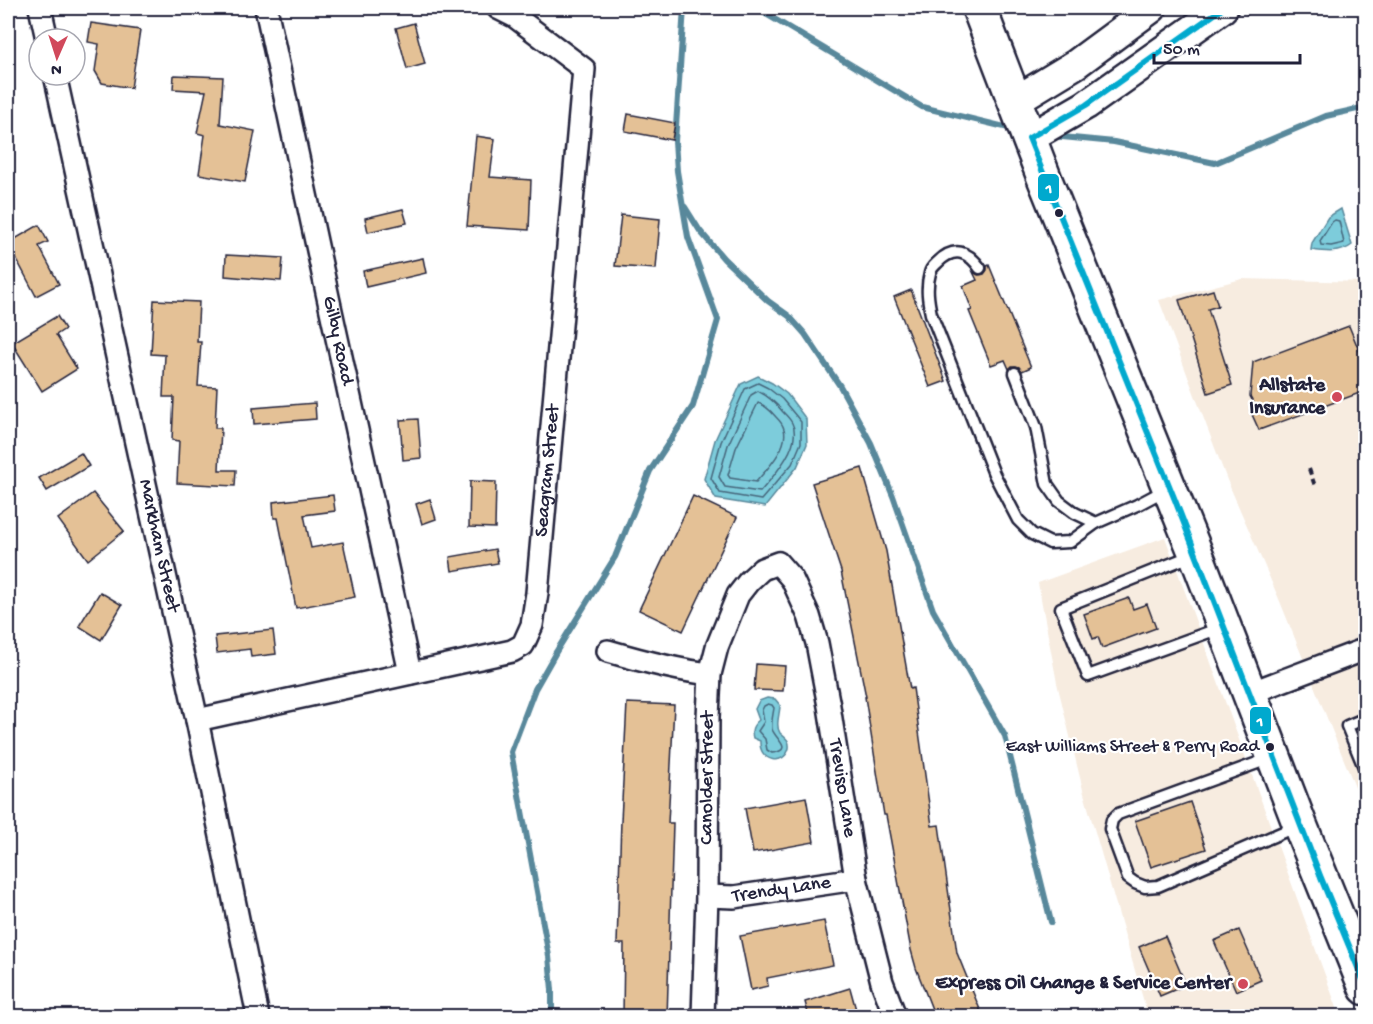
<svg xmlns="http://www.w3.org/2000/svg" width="1373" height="1024" font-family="'Gochi Hand',sans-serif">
<rect width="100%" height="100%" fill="#fff"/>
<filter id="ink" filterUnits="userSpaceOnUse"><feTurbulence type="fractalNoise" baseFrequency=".0167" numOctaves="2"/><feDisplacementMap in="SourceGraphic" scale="12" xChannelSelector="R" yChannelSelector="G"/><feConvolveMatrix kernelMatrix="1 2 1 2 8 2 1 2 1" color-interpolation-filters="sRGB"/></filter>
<g filter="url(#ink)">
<!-- built -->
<g fill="#f7ece0">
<path d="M1242 279 1365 282V812L1279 599 1227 480 1159 300Z"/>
<path d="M1165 537 1340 1016H1206V1010L1148 1016 1083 790 1057 683 1038 583Z"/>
</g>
<!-- water -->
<g fill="#7dccdb" stroke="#59889b" stroke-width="1.5">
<path d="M1341 209 1352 245C1341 254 1325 252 1311 250L1312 243 1328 217Z"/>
<path d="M758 376 772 383 787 394 806 419 807 444 797 467 765 507 716 499 704 479 715 440 741 384Z"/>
<path d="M767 698 775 699 780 705C780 714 775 725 780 733 785 738 790 739 789 748 785 766 759 763 760 741L753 738C751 730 752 726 759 720L755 709 759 701Z"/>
</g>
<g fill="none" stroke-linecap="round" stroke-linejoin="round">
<!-- shore -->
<g stroke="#46667b" stroke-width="1.5">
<path d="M1335 220 1339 221 1344 243 1331 246 1321 245 1320 241 1332 222Z"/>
<path d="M758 383 768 388 782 399 801 422V443L792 464 761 500 720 493 711 478 721 442 745 389Z"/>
<path d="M758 391C768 396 776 403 783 412 786 415 790 419 792 423 803 444 773 477 760 492L725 487 719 477 728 445 751 395Z"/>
<path d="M758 403C765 405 771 411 776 417 779 420 783 425 784 429 789 447 767 469 756 482L730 478 728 475 736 448Z"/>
<path d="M768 704 772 705 774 708C773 715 771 721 772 729 775 739 795 750 772 753L767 750 765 739 758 731 764 722 762 710 764 706Z"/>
</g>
<!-- stream -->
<g stroke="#59889b" stroke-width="6">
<path d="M756 8 922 107 1013 129"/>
<path d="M1052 136 1114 142 1215 163 1326 116 1366 107"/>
<path d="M685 207 700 231 724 259 768 301 789 316 805 334 840 386 871 443 893 496 933 610 1005 736 1051 922"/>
<path d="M552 1016V990L549 956 511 752 535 689 556 652 615 557 650 471 693 406 718 320 688 237 677 171 675 141 684 8"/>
</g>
</g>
<!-- building -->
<g fill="#e4c196" stroke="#22223b" stroke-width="1.5">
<path d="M91 23 140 30 131 88 102 83 95 71 99 44 88 42Z"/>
<path d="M414 23 425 64 407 69 396 28Z"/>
<path d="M174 75 223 77 220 124 255 131 245 182 199 174 205 135 197 133 206 91 173 89Z"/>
<path d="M628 114 675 123 672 140 625 131Z"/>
<path d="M476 136 495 139 490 177 531 180 529 230 467 226Z"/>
<path d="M403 209 407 223 368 232 365 218Z"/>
<path d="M621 215 660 219 656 269 615 266Z"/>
<path d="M39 225 48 242 39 246 59 284 36 296 8 243Z"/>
<path d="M226 255 283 258 281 281 225 276Z"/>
<path d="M423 258 426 273 366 287 363 271Z"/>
<path d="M989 265 1031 367 1022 371 1019 367 1016 366H1012L1009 369 1005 360 991 365 969 311 972 310 963 286 977 280 973 272 978 275 984 274 987 270V266Z"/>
<path d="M911 290 946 381 930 387 894 297Z"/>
<path d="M1213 290 1218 306 1208 309 1232 385 1208 393 1179 300Z"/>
<path d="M154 300 199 302 197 342H201L198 386 217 387 215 428H221L219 470H236L235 486 177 483 179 441 172 440 174 397H163L165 355 151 354Z"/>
<path d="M57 316 65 329 56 335 77 369 42 391 12 343Z"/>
<path d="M1349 326 1365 365V391L1259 430 1250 410 1256 407 1250 396 1253 362Z"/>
<path d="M315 403 316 419 254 424 253 408Z"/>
<path d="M418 419 421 458 403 460 400 420Z"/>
<path d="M81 453 89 466 47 491 39 478Z"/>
<path d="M862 468 886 551 910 689 913 688 932 826 939 825 957 953 983 1017H935L916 968 911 950 886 815H884L865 697H866L841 571 812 483Z"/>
<path d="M470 481 496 482 495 528 469 527Z"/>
<path d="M93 493 124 531 88 560 58 519Z"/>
<path d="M333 495 335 511 304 515 311 548 343 542 355 597 296 608 278 518H274L273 502Z"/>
<path d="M693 496 737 517 683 631 639 610Z"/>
<path d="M430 499 436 519 422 524 416 504Z"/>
<path d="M495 549 498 563 452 571 450 557Z"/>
<path d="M100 592 122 605 101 640 79 626Z"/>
<path d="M1129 598 1133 609 1147 604 1156 628 1102 648 1098 637 1093 639 1084 614Z"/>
<path d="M273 630 276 654 251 657 250 649 217 653 215 636Z"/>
<path d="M756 664 785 666 783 691 754 690Z"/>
<path d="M627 703 674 705 668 823H673L667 1017H623L624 944H617L621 821Z"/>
<path d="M806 797 814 842 753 853 745 808Z"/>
<path d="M1190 802 1206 849 1151 867 1135 821Z"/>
<path d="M824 921 833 965 767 978 768 986 751 990 740 936Z"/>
<path d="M1239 930 1261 980 1236 991 1214 941Z"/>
<path d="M1165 936 1186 985 1160 996 1139 947Z"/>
<path d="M850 988 858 1017H809L805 1002Z"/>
</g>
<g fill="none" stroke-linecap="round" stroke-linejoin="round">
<!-- service casing -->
<g stroke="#22223b" stroke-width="15">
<g id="service">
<path d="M980 268C968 251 954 246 938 262 935 265 931 268 930 273 926 287 928 300 931 314L994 474 1018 520 1032 534 1050 543 1070 542 1096 523 1137 505 1167 489"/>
<path d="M1015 373 1036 427 1047 484 1059 501 1075 513 1096 523"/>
<path d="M1193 555 1061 608 1088 676 1220 628"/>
<path d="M1366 718 1347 726 1366 772"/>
<path d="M1271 758 1118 814 1112 820 1110 829 1128 878 1135 883 1145 887 1158 886 1297 826"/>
</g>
</g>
<!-- minor casing -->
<g stroke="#22223b" stroke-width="26">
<g id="minor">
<path d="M40 8 47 39"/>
<path id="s1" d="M266 8 328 297 410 673"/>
<path id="s2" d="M55 75 197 720 258 1016"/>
<path d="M608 651C642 661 675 670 710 674"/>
<path d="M1250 693 1366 649"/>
<path id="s3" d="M197 720 512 651 523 645 532 625 537 593 584 69 514 16 498 8"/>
<path id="s4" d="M707 896 734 897 856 879"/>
<path id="s5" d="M703 1016 707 896 708 717 710 674 717 647 738 595 749 581 762 569 778 563 792 579 809 616 817 643 829 706 856 879 882 982 895 1016"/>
</g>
</g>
<!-- secondary casing -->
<g stroke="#22223b" stroke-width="33">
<g id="secondary">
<path d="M1015 101 1076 64 1152 8"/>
<path d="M1029 138 1086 105 1223 8"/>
</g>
</g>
<!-- primary casing -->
<g stroke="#22223b" stroke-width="38">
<path id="primary" d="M979 8 1045 180 1196 554 1300 825 1366 988"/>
</g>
<!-- path -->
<g stroke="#22223b" stroke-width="4" stroke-dasharray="6 4.5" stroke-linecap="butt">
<path d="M1246 14 1255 8"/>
<path d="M1309 469 1315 486"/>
</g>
<!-- service -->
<use href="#service" stroke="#fff" stroke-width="10"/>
<!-- minor -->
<use href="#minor" stroke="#fff" stroke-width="21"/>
<!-- secondary -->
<use href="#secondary" stroke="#fff" stroke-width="28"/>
<!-- primary -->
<use href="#primary" stroke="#fff" stroke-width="33"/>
<!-- bus-1 casing -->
<g stroke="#fff" stroke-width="10">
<path id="bus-1" d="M1223 8 1086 105 1029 138 1175 500 1321 878 1366 987"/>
</g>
<!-- bus-1 -->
<use href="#bus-1" stroke="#00a9ce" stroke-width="6"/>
</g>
</g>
<!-- markers -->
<g fill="#22223b" stroke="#fff" stroke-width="2">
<circle cx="1059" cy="213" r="5"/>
<circle cx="1270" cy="747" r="5"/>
</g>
<g fill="#d1495b" stroke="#fff" stroke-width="2">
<circle cx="1337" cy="397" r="6"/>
<circle cx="1243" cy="984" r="6"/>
</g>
<g text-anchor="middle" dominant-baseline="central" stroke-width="4.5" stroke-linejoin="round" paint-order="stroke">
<!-- bus labels -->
<g font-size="18" fill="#22223b" stroke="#fff" text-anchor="end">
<text x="1259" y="747">East Williams Street &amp; Perry Road</text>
</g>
<!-- street labels -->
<g font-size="20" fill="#22223b" stroke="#fff">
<text stroke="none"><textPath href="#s1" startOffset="340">Gilby Road</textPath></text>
<text stroke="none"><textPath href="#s3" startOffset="512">Seagram Street</textPath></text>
<text stroke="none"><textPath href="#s2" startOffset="482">Markham Street</textPath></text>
<text stroke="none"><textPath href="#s5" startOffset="238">Canolder Street</textPath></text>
<text stroke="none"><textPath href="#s5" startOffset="716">Treviso Lane</textPath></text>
<text stroke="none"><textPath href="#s4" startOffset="75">Trendy Lane</textPath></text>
</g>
<!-- poi labels -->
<g font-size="20" font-weight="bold" fill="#22223b" stroke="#fff" text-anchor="end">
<text x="1325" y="386">Allstate<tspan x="1325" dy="23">Insurance</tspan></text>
<text x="1231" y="984">Express Oil Change &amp; Service Center</text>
</g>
</g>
<g stroke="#fff" stroke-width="2">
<rect x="1037" y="173" width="23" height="29" rx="6" fill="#00a9ce"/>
<rect x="1249" y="706" width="23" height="29" rx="6" fill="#00a9ce"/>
</g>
<g font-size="16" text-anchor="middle" font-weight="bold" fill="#fff">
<text x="1049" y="193">1</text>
<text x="1260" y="726">1</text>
</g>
<!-- margin -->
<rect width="1373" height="1024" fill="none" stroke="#fff" stroke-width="30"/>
<rect x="15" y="15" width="1343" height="994" fill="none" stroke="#22223b" stroke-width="2" filter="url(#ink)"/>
<!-- north arrow -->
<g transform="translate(57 57) rotate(183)"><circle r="28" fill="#ffffff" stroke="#a7a7b1" stroke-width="1.5"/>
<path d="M0-4.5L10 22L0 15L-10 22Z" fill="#d1495b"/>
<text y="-9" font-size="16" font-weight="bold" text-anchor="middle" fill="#22223b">N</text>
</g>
<!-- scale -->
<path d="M1154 54v9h146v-9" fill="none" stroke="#22223b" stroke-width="3"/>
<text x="1163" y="54" font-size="18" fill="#22223b" stroke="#ffffff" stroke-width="4.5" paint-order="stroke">50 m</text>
</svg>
